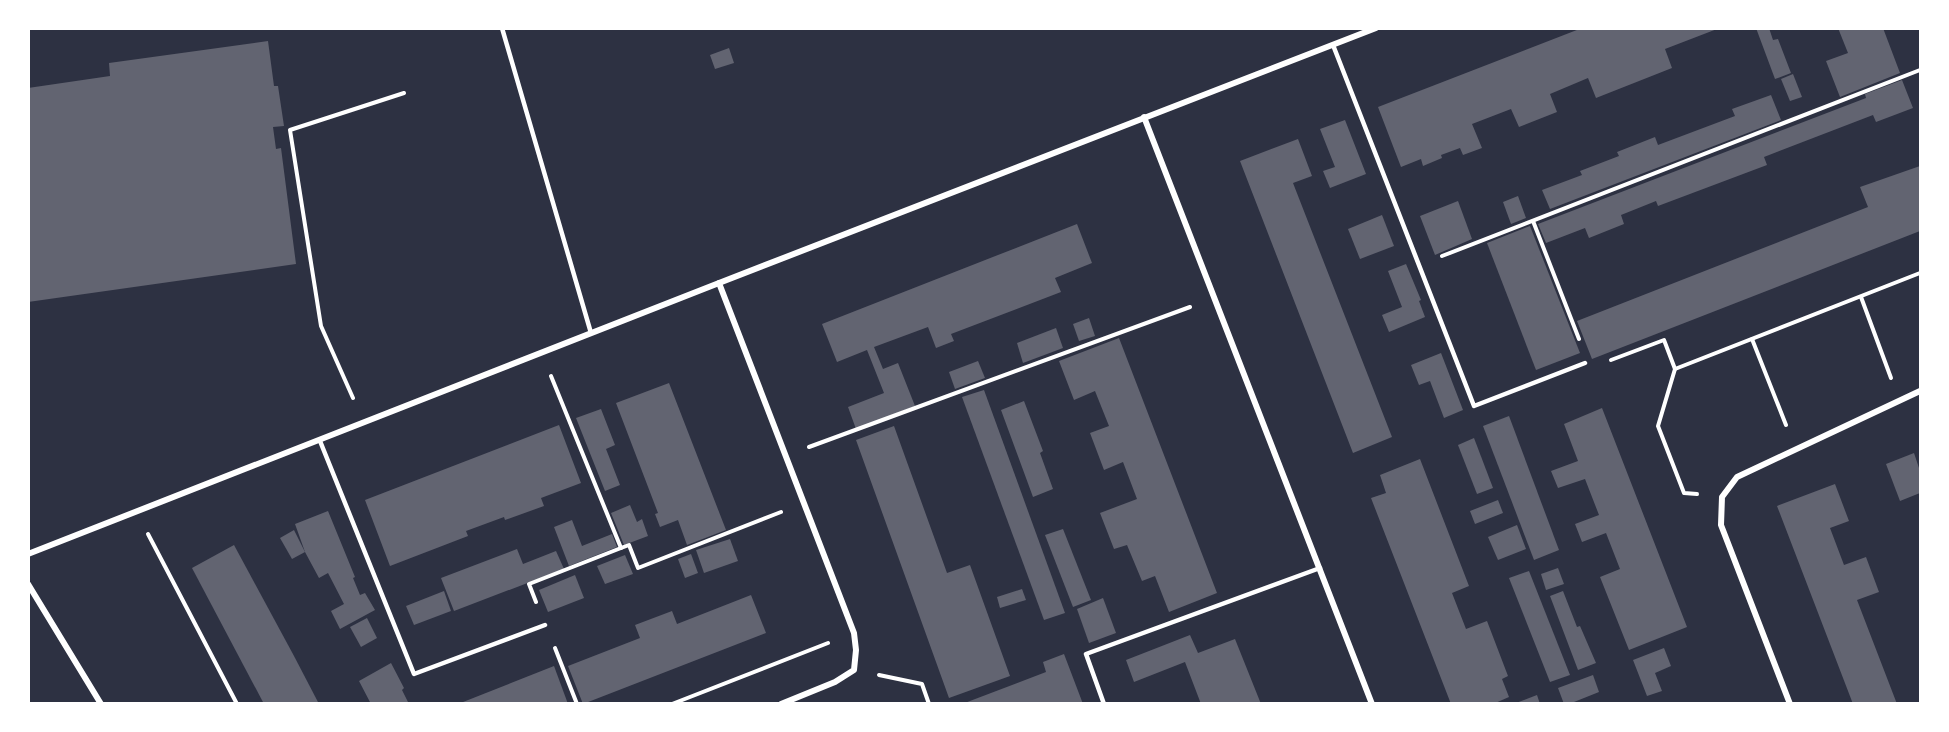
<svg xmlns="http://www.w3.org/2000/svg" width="1949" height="732" font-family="'Fira Sans Condensed',sans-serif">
<rect width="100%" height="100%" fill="#2d3142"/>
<!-- building -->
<g fill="#626471">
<path d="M1582 28 1717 29 1665 49 1672 68 1596 98 1588 78 1550 94 1557 112 1519 127 1511 109 1472 124 1482 148 1463 155 1460 148 1441 155 1442 158 1423 166 1421 159 1401 167 1378 107Z"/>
<path d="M1756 28H1769L1773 40 1778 39 1791 73 1775 79Z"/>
<path d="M1838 28H1883L1900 73 1840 97 1826 61 1848 53Z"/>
<path d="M268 41 274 86H278L284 126 273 127 276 149 281 148 296 264 28 302V88L110 76 109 63Z"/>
<path d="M729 48 734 63 715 69 710 55Z"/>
<path d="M1793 74 1802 97 1790 101 1781 79Z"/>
<path d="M1902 80 1913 108 1876 122 1873 115 1764 157 1767 165 1658 206 1656 201 1621 215 1624 224 1589 238 1585 228 1546 243 1538 224 1866 98 1865 94Z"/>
<path d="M1771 95 1781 120 1550 209 1542 190 1582 175 1580 171 1619 156 1617 152 1655 137 1658 145 1735 116 1732 109Z"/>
<path d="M1345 120 1366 174 1330 188 1323 171 1335 167 1320 129Z"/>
<path d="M1298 139 1312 176 1293 183 1392 437 1353 453 1240 161Z"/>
<path d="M1920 166V231L1592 359 1577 321 1868 207 1860 187Z"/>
<path d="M1518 196 1526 218 1511 224 1503 202Z"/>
<path d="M1458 201 1472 239 1435 255 1420 216Z"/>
<path d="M1382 215 1394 246 1360 259 1348 229Z"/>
<path d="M1077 224 1092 263 1055 278 1061 292 951 334 954 341 936 348 928 327 874 347 883 369 898 363 915 406 856 429 848 407 884 393 867 350 837 362 822 324Z"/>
<path d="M1530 226 1580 353 1536 370 1487 243Z"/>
<path d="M1406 264 1421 300 1419 301 1425 317 1389 332 1382 315 1402 307 1388 271Z"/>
<path d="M1089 318 1095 336 1079 341 1073 324Z"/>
<path d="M1056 328 1063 348 1023 363 1017 343Z"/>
<path d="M1119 338 1217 593 1169 612 1155 576 1142 581 1127 545 1114 549 1100 513 1137 499 1123 462 1104 470 1090 433 1109 426 1095 391 1074 400 1059 361Z"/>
<path d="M1441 353 1463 410 1444 418 1430 381 1419 385 1411 365Z"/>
<path d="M978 361 985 378 955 389 949 372Z"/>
<path d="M669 383 726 530 687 545 678 520 660 527 655 514 658 513 616 403Z"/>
<path d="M984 390 1065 613 1044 620 962 397Z"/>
<path d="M1024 401 1043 451 1040 453 1053 489 1033 497 1001 410Z"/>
<path d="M1602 408 1687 627 1629 650 1600 577 1620 569 1606 533 1582 542 1575 524 1599 515 1585 479 1558 488 1551 471 1578 461 1564 424Z"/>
<path d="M601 409 615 445 606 449 620 485 605 491 576 418Z"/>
<path d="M1509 416 1559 550 1534 560 1483 426Z"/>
<path d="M559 425 581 483 541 498 544 506 505 520 504 517 466 531 468 536 390 566 365 500Z"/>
<path d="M894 426 947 573 970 565 1010 676 949 698 856 440Z"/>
<path d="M1474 438 1493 488 1477 494 1458 445Z"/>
<path d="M1914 453 1920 471V493L1900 501 1886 464Z"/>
<path d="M1420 459 1469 586 1452 593 1466 629 1487 621 1508 676 1502 679 1509 697 1493 704H1451L1371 498 1386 493 1380 475Z"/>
<path d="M1835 484 1849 521 1830 528 1844 565 1866 557 1879 592 1857 600 1897 704H1853L1777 506Z"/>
<path d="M1498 500 1503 513 1475 524 1470 511Z"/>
<path d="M630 505 637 522 642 519 648 536 624 545 611 513Z"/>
<path d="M328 511 355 577 353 578 360 595 365 593 375 610 340 629 331 611 344 604 328 573 319 578 305 552 295 524Z"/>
<path d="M572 520 582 546 612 534 617 547 569 566 554 527Z"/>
<path d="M1517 525 1526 549 1498 560 1488 537Z"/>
<path d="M1063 529 1091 600 1073 607 1045 535Z"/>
<path d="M294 530 305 552 292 559 280 538Z"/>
<path d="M730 539 738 561 704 573 696 550Z"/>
<path d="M234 545 294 656 319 704H264L192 568Z"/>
<path d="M517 549 523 564 556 551 564 569 454 611 441 578Z"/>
<path d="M691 554 698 573 685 578 678 559Z"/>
<path d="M625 555 633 574 605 584 597 566Z"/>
<path d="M1558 568 1564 584 1546 590 1541 574Z"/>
<path d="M1529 571 1570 675 1550 682 1509 578Z"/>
<path d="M575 575 584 598 548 612 539 590Z"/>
<path d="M1022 589 1026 600 1000 608 997 597Z"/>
<path d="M444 591 451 611 414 625 406 606Z"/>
<path d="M1563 591 1577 627 1580 626 1596 663 1578 670 1550 596Z"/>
<path d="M751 595 766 633 583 704 568 666 640 638 635 625 672 611 677 624Z"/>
<path d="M1103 598 1116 633 1089 643 1077 609Z"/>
<path d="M367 618 377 638 361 647 350 627Z"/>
<path d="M1190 635 1198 653 1235 639 1261 704H1201L1185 662 1134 682 1126 660Z"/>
<path d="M1664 648 1671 666 1655 673 1662 691 1647 696 1633 660Z"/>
<path d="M1064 654 1083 704H962L1046 672 1043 662Z"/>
<path d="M391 663 404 688 402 690 409 704H371L359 681Z"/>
<path d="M554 666 568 704H458L511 683Z"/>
<path d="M1593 675 1599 692 1569 704H1564L1558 688Z"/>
<path d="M1537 695 1540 704H1516V703Z"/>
</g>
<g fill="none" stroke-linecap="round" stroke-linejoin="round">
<!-- path -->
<g stroke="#fff" stroke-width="4">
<path d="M1533 221 1579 339"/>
<path d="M1442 256 1920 70"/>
<path d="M1861 297 1891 378"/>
<path d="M1752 339 1786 425"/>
<path d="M1611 360 1664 340 1675 369 1658 426 1684 493 1697 494"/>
<path d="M1675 369 1920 273"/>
<path d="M551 376 621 548"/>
<path d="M353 398 321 326 290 130 404 93"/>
<path d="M809 447 1190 307"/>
<path d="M148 534 237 704"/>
<path d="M536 602 529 584 621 548 629 545 638 568 781 512"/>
<path d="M555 648 577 704"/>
<path d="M879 675 922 684 929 704"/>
<path d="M672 704 828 643"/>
</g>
<!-- service -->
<g stroke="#fff" stroke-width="4.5">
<path d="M502 28 591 333"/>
<path d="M1333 45 1474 406 1585 363"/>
<path d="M320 441 414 674 545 625"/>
<path d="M1104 704 1086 654 1320 568"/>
</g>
<!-- minor -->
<g stroke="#fff" stroke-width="6">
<path d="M1144 117 1372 704"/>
<path d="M719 283 854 633 856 650 854 670 835 682 781 704"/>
<path d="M28 554 719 283 1376 28"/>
<path d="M28 584 101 704"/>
<path d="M1790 704 1721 525 1722 497 1737 477 1920 391"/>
</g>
</g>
<!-- border -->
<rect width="1949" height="732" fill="none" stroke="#ffffff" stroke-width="60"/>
</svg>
